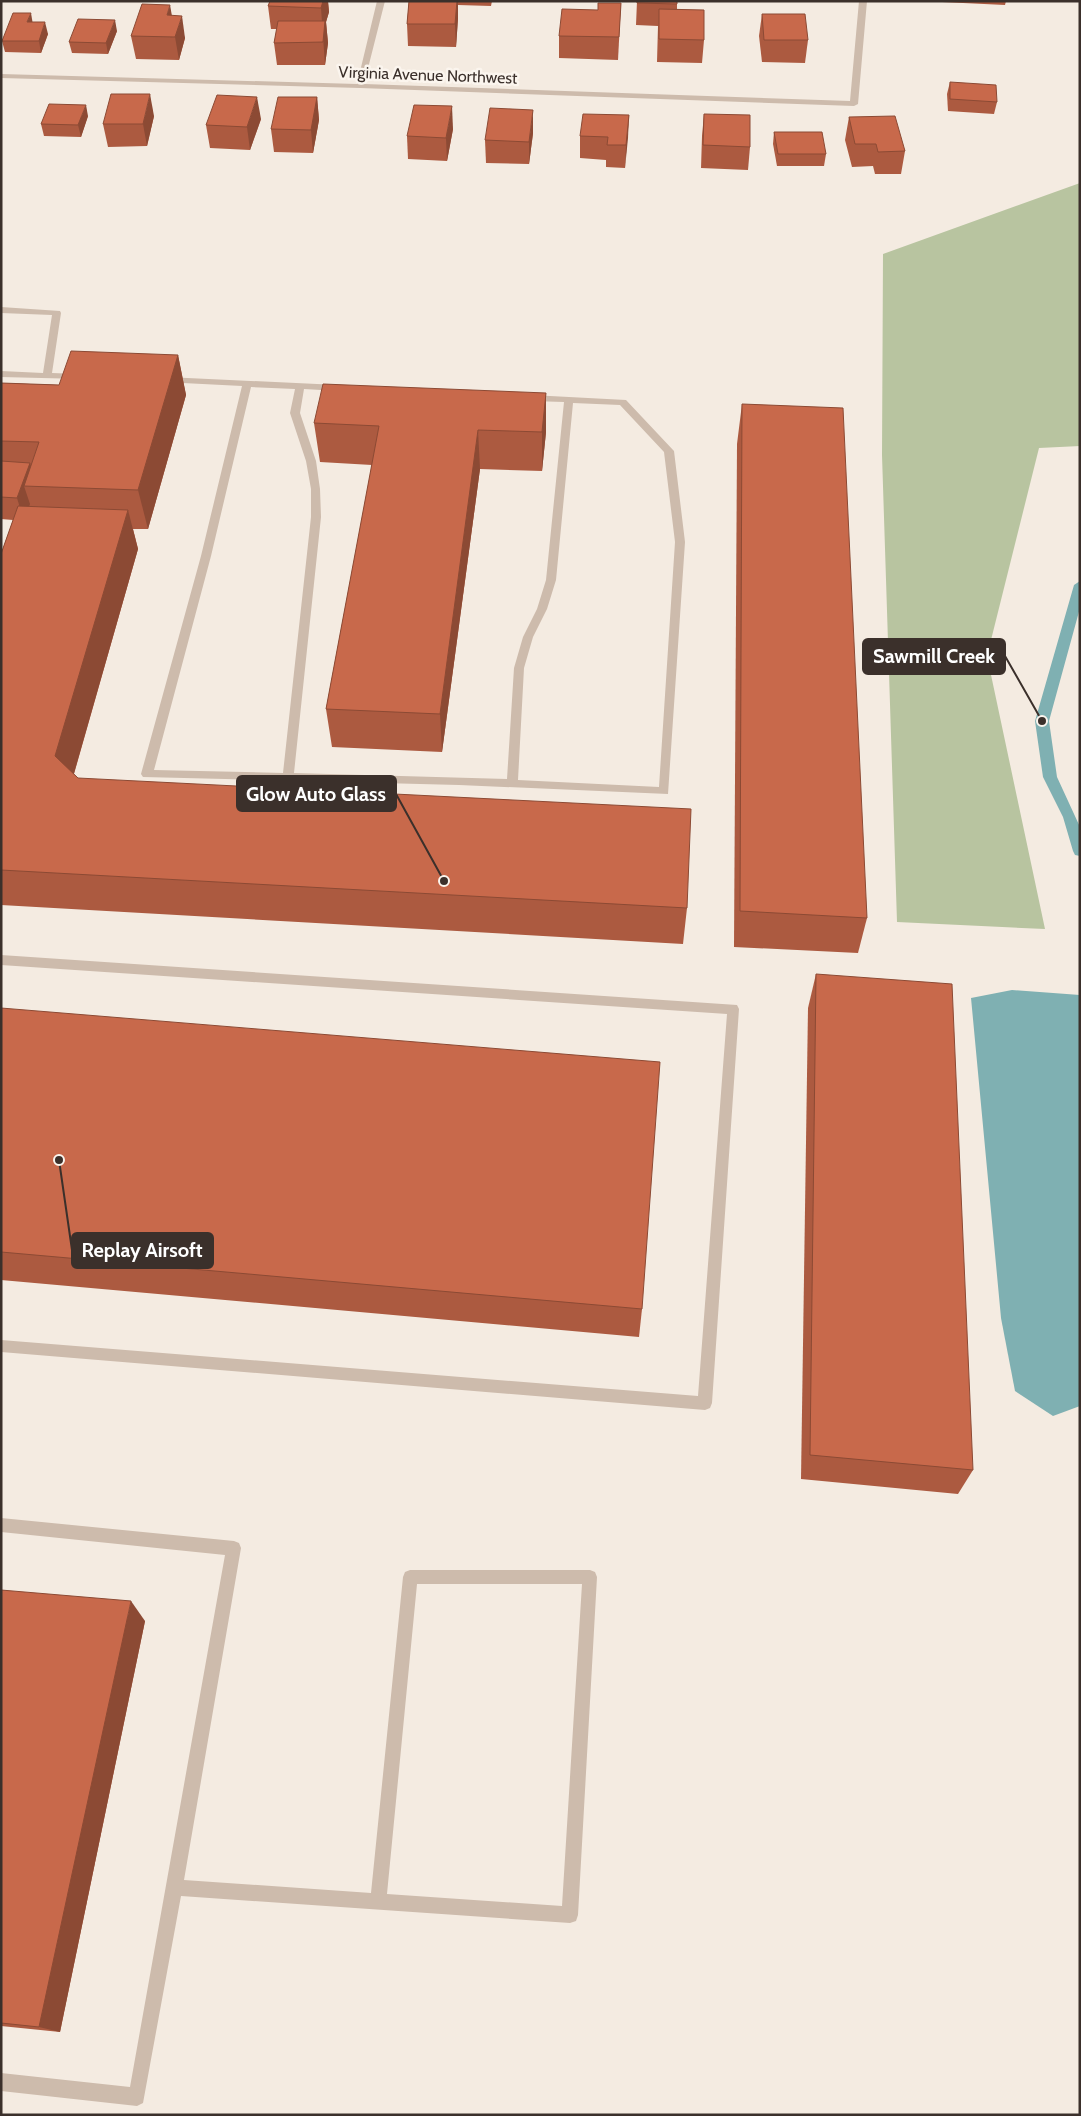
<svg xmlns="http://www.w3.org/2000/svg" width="1081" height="2116" font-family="Cabin,sans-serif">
<rect width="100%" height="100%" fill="#f4ebe1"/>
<!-- green -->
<path fill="#b8c4a0" d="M1080 183V446L1039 448 987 656 1045 929 897 922 882 455 883 254Z"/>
<!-- water -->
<path fill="#7fb0b2" d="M1012 990 1080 995V1406L1053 1416 1015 1391 1001 1318 971 998Z"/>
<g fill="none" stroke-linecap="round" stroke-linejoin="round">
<!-- stream -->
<path fill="#7fb0b2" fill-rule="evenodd" d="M1080 581V608L1049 721 1057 777 1080 827V856L1075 855 1073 851 1063 817 1043 777 1035 721 1074 585Z"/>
<!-- minor -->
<g fill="#cdbbac" fill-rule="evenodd">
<path d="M377 1H385L364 84 850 101 859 1H867L858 104 854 106 360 88 1 78V74L357 84Z"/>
<path d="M1 307 60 311 61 313 52 373 79 374 82 375V379L1 377V371L43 373 52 315 1 313Z"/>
<path d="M166 377 338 385 343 388 338 391 304 389 300 413 316 461 320 489 321 517 294 773 507 779 514 668 523 637 537 609 546 580 564 402 531 401 526 398 531 395 626 400 674 451 685 542 668 794 459 785 143 777 141 774 201 556 242 386 163 382V378ZM251 387 295 389 290 413 306 461 311 489V517L283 773 154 770 211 556ZM573 403 620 405 664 452 675 542 659 787 518 780 524 668 533 637 547 609 556 580Z"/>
<path d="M1 955 737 1005 739 1009 712 1403 710 1408 705 1410 1 1352V1340L698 1396 727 1014 1 965Z"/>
<path d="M1 1518 234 1541 239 1543 241 1548 184 1880 371 1893 403 1577 405 1572 410 1570H590L595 1572 597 1577 578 1915 576 1921 570 1923 181 1896 143 2103 137 2106 1 2091V2073L130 2087 225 1555 1 1532ZM417 1584H582L562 1906 387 1894Z"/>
</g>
</g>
<!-- wall -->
<g fill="#ac5a40">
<path d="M270 1H341L340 2H328L329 12 326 22 328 43 325 65H277L274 43 277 29H271L268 6Z"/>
<path d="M409 1H492L491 6 458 5V18L456 47 408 46 407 24Z"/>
<path d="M637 1H677V9L704 40 702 63 657 62 658 26 636 25Z"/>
<path d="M942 1H1006L1005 5 942 2Z"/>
<path d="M621 3 618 60 559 58V36L598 10Z"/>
<path d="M762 14 808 40 805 63 762 62 759 36Z"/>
<path d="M172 16 185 38 179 60 136 59 131 36Z"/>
<path d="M33 22 48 34 41 53 5 52 2 41Z"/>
<path d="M117 31 108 54 72 53 69 42Z"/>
<path d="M950 82 997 102 994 114 948 111 947 94Z"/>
<path d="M317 97 319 120 313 153 274 152 271 129Z"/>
<path d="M704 114 750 147 748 170 701 168 702 136Z"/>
<path d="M629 115 625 168 606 167V160L580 158V136Z"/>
<path d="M88 116 81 137 44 136 41 124Z"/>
<path d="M154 116 147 146 108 147 103 124Z"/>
<path d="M849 117 905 151 901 174H875L873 166 852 167 845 140Z"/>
<path d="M261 119 250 150 210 148 206 125Z"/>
<path d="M453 129 447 161 408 159 407 136Z"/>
<path d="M774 132 826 154 824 166H777L773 144Z"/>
<path d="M533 133 529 164 486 163 485 140Z"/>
<path d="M178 355 186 395 148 529H133L138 549 74 774 78 778 687 908 683 944 1 905V554L13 520 1 519V383L59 385Z"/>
<path d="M546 393V432L542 471 480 469 442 752 332 747 326 709 372 465 320 462 314 423Z"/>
<path d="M742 404 867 918 858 953 734 947 737 444Z"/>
<path d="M816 974 973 1470 958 1494 801 1479 808 1008Z"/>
<path d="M1 1008 642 1309 639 1337 1 1280Z"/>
<path d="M1 1590 145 1621 60 2032 1 2026Z"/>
</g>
<!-- shaded-wall -->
<g fill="#8c4a34">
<path d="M323 1H328L329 12 326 22 328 43 325 65 321 8Z"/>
<path d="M457 1H458V18L456 47 455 24Z"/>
<path d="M170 5 174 27 171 38 167 15Z"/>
<path d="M31 13 33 25 27 22Z"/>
<path d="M182 16 185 38 179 60 175 37Z"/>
<path d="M115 20 117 31 108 54 106 43Z"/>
<path d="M45 22 48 34 41 53 39 41Z"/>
<path d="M150 94 154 116 147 146 143 124Z"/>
<path d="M257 97 261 119 250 150 247 127Z"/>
<path d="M317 97 319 120 313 153 311 130Z"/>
<path d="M86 105 88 116 81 137 78 125Z"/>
<path d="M452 106 453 129 447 161 446 138Z"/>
<path d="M533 110V133L529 164V142Z"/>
<path d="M629 115 628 138 625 168 626 145Z"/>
<path d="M178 355 186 395 148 529 138 490Z"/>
<path d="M546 393V432L542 471V432Z"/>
<path d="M478 430 480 469 442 752 440 714Z"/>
<path d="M30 463 37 485 24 486 30 504 24 521 17 498Z"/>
<path d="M128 510 138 549 68 794 55 756Z"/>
<path d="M131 1601 145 1621 60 2032 39 2027Z"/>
</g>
<!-- building -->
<g fill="#c8694b" stroke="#8c4a34">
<path d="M270 1H323L321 8 268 6Z"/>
<path d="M409 1H457L455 24H407Z"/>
<path d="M637 1H677V4L637 3Z"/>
<path d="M598 3H621L619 37 559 36 562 9 598 10Z"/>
<path d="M142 4 170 5 167 15 182 16 175 37 131 36Z"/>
<path d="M659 9 704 10V40L659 39Z"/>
<path d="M13 13H31L27 22H45L39 41H2Z"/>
<path d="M762 14H805L808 40H764Z"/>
<path d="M78 19 115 20 106 43 69 42Z"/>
<path d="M278 21H325L323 42 274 43Z"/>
<path d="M950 82 996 85 997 102 950 99Z"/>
<path d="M111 94H150L143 124H103Z"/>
<path d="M217 95 257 97 247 127 206 125Z"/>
<path d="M278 97H317L311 130 271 129Z"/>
<path d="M49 104 86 105 78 125 41 124Z"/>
<path d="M414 105 452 106 446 138 407 136Z"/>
<path d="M490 108 533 110 529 142 485 140Z"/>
<path d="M583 114 629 115 626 145H607L608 137 580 136Z"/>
<path d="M704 114 750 115V147L703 145Z"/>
<path d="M895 116 905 151 878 152 876 144H855L849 117Z"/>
<path d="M774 132H822L826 154H778Z"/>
<path d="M71 351 178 355 138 490 24 486 39 442 1 441V383L59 385Z"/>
<path d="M323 384 546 393 542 432 478 430 440 714 326 709 379 426 314 423Z"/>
<path d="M742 404 843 408 867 918 740 911Z"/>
<path d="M1 461 30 463 17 498 1 497Z"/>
<path d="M18 506 128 510 55 756 78 778 691 809 687 908 1 870V554Z"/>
<path d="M816 974 952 984 973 1470 810 1455Z"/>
<path d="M1 1008 660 1062 642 1309 1 1252Z"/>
<path d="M1 1590 131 1601 39 2027 1 2023Z"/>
</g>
<g text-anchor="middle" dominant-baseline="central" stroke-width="5" stroke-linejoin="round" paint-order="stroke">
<!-- far-street labels -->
<g font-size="16" fill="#3b302b" stroke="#fbf5ee">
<text transform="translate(428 75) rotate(2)">Virginia Avenue Northwest</text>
</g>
</g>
<!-- callouts -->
<path fill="none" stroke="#3b302b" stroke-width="2" d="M1042 721L1005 656M444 881L396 794M59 1160L72 1250"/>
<g fill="#3b302b" stroke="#fbf5ee" stroke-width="2">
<circle cx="1042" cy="721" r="5"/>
<circle cx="444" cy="881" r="5"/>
<circle cx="59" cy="1160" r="5"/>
</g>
<g fill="#3b302b" stroke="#3b302b" stroke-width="2">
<rect x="863" y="639" width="142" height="35" rx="5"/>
<rect x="237" y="776" width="159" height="35" rx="5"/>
<rect x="72" y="1233" width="141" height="35" rx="5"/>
</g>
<g font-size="20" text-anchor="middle" font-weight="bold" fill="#fff">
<text x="934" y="663">Sawmill Creek</text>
<text x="316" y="801">Glow Auto Glass</text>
<text x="142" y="1257">Replay Airsoft</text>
</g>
<!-- border -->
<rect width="1081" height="2116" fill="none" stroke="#3b302b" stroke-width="5"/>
</svg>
